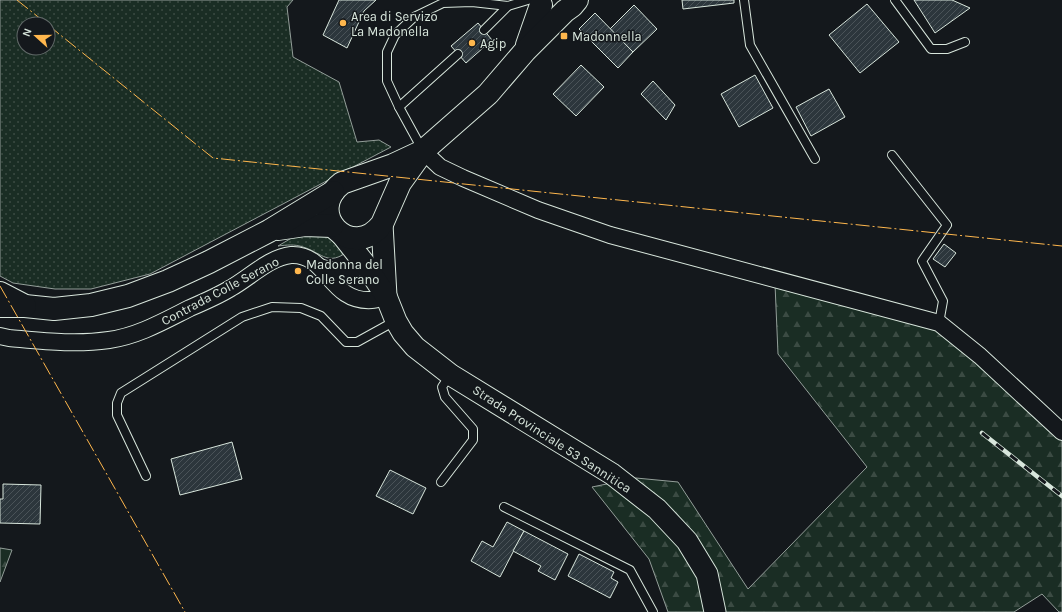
<svg xmlns="http://www.w3.org/2000/svg" width="1062" height="612" font-family="Karla,sans-serif">
<defs>
<pattern id="grass-dots" width="8" height="8" patternUnits="userSpaceOnUse"><rect width="8" height="8" fill="#1a2d24"/><path d="M2 2h.1M6 6h.1" fill="none" stroke="#3b4b43" stroke-width="1.8" stroke-linecap="round"/></pattern>
<pattern id="forest-firs" width="22" height="20" patternUnits="userSpaceOnUse"><rect width="22" height="20" fill="#1a2d24"/><path d="M5 1l3.5 6h-7zM16 11l3.5 6h-7z" fill="#3b4b43"/></pattern>
<pattern id="building-hatch" width="6" height="6" patternUnits="userSpaceOnUse"><rect width="6" height="6" fill="#2c363c"/><path d="M-1 1l2-2M0 6l6-6M5 7l2-2" fill="none" stroke="#4a5358"/></pattern>
</defs>
<rect width="100%" height="100%" fill="#14181c"/>
<!-- grass -->
<g fill="url(#grass-dots)" stroke="#939e99" fill-rule="evenodd">
<path d="M0 0H293L287 7 293 57 339 82 357 142 379 140 391 147 150 274 91 289H55L13 283 0 276ZM24 24H48V48H24Z"/>
<path d="M322 235 333 238 344 254C327 265 320 252 303 247 295 244 286 245 278 246L295 236Z"/>
</g>
<!-- forest -->
<g fill="url(#forest-firs)" stroke="#939e99">
<path d="M775 284 938 325 1062 437V612H1059L1042 594 1014 612H668L649 559 592 487 636 478 678 482 748 589 867 467 778 354Z"/>
<path d="M0 548 12 550 0 582Z"/>
</g>
<!-- building -->
<g fill="url(#building-hatch)" stroke="#d8e6dc">
<path d="M339 0H376L364 11 347 48 323 35Z"/>
<path d="M682 0H734V3L683 9Z"/>
<path d="M914 0H952L970 8 935 33Z"/>
<path d="M867 4 899 42 860 73 829 35Z"/>
<path d="M634 5 657 29 633 52 610 29Z"/>
<path d="M595 13 633 52 618 68 579 29Z"/>
<path d="M478 23 492 40 466 63 451 46Z"/>
<path d="M581 65 604 87 576 116 553 94Z"/>
<path d="M755 75 773 108 739 127 721 94Z"/>
<path d="M653 81 675 105 666 120 641 94Z"/>
<path d="M829 89 845 117 811 136 796 107Z"/>
<path d="M944 244 956 253 945 267 933 259Z"/>
<path d="M232 442 242 479 180 495 171 459Z"/>
<path d="M390 470 426 488 413 514 376 496Z"/>
<path d="M3 484 41 485 40 524 0 523V499H3Z"/>
<path d="M507 522 524 531 500 577 471 561 482 541 493 547Z"/>
<path d="M524 531 568 554 555 580 538 571 541 566 513 551Z"/>
<path d="M579 554 614 572 611 578 618 582 610 598 568 576Z"/>
</g>
<g fill="none" stroke-linecap="round" stroke-linejoin="round">
<!-- service casing -->
<g stroke="#d8e6dc" stroke-width="10">
<g id="service">
<path d="M744 0 750 45 815 159"/>
<path d="M895 0 931 49H947L965 42"/>
<path d="M484 30 508 6"/>
<path d="M399 107 458 54"/>
<path d="M422 149 399 107 387 81V52L395 35 414 17 443 3 472 2 508 6 528 0"/>
<path d="M892 155 947 225 922 261 943 301 939 323"/>
<path d="M146 476 117 415V403L121 393 242 317 272 307 301 308 321 316 346 342H357L395 321"/>
<path d="M441 482 473 440V429L445 397 442 387 450 375"/>
<path d="M504 507 630 570 653 612"/>
</g>
</g>
<!-- minor casing -->
<g stroke="#d8e6dc" stroke-width="18">
<g id="minor">
<path d="M423 151 440 167 463 178 538 210 610 235 939 323 980 356 1062 432"/>
<path d="M320 267C341 274 345 276 365 264"/>
<path d="M0 336 9 338C43 341 75 345 109 340 138 336 164 321 190 308 204 302 218 296 231 288 249 278 270 257 291 255 328 253 329 303 372 300 377 300 382 297 386 296"/>
</g>
</g>
<!-- tertiary casing -->
<g stroke="#d8e6dc" stroke-width="23">
<g id="tertiary">
<path d="M382 224 386 296"/>
<path d="M342 235 365 264 386 296 396 321 403 333 415 347 451 375 612 474 657 509 687 541 707 574 715 612"/>
</g>
</g>
<!-- secondary casing -->
<g stroke="#d8e6dc" stroke-width="24">
<g id="secondary">
<path d="M527 45 541 5"/>
<path d="M423 151 393 165 342 183C303 213 352 263 382 224L400 183 423 151 488 94 525 51 565 11 572 6 577 0"/>
<path d="M278 229 305 225 332 226"/>
<path d="M0 293 25 306 54 309 91 305 128 296 168 281 209 262 269 231 333 192"/>
</g>
</g>
<!-- primary casing -->
<g stroke="#d8e6dc" stroke-width="24">
<path id="primary" d="M0 306H25"/>
</g>
<!-- service -->
<use href="#service" stroke="#14181c" stroke-width="8"/>
<!-- minor -->
<use href="#minor" stroke="#14181c" stroke-width="16"/>
<!-- tertiary -->
<use href="#tertiary" stroke="#14181c" stroke-width="21"/>
<!-- secondary -->
<use href="#secondary" stroke="#14181c" stroke-width="22"/>
<!-- primary -->
<use href="#primary" stroke="#14181c" stroke-width="22"/>
<!-- rail casing -->
<g stroke="#d8e6dc" stroke-width="4.5">
<path id="rail" d="M982 433 1062 496"/>
</g>
<!-- rail -->
<use href="#rail" stroke="#14181c" stroke-width="3" stroke-dasharray="9" stroke-linecap="butt"/>
<!-- power -->
<g stroke="#ffb74d" stroke-width="1" stroke-dasharray="14 3 2 3" stroke-linecap="butt">
<path d="M17 0 47 24"/>
<path d="M48 25 213 158 1062 246"/>
<path d="M0 286 185 612"/>
</g>
</g>
<!-- markers -->
<g fill="#ffb74d" stroke="#14181c" stroke-width="1.5">
<circle cx="343" cy="23" r="4"/>
<rect x="560" y="32" width="8" height="8" rx="2"/>
<circle cx="472" cy="43" r="4"/>
<circle cx="298" cy="271" r="4"/>
</g>
<g text-anchor="middle" dominant-baseline="central" stroke-width="3" stroke-linejoin="round" paint-order="stroke">
<!-- poi labels -->
<g font-size="13" fill="#d8e6dc" stroke="#14181c" text-anchor="start">
<text x="351" y="16">Area di Servizo<tspan x="351" dy="15">La Madonella</tspan></text>
<text x="572" y="36">Madonnella</text>
<text x="480" y="43">Agip</text>
<text x="306" y="264">Madonna del<tspan x="306" dy="15">Colle Serano</tspan></text>
</g>
<!-- street labels -->
<g font-size="13" fill="#d8e6dc" stroke="#14181c">
<text transform="translate(220 291) rotate(-28)">Contrada Colle Serano</text>
<text transform="translate(552 439) rotate(33)">Strada Provinciale 53 Sannitica</text>
</g>
</g>
<!-- north arrow -->
<g transform="translate(36 36) rotate(291)"><circle r="19" fill="#14181c" stroke="#626a69"/>
<path d="M0-3L7 15L0 10L-7 15Z" fill="#ffb74d"/>
<text y="-6" font-size="11" font-weight="bold" text-anchor="middle" fill="#d8e6dc">N</text>
</g>
</svg>
